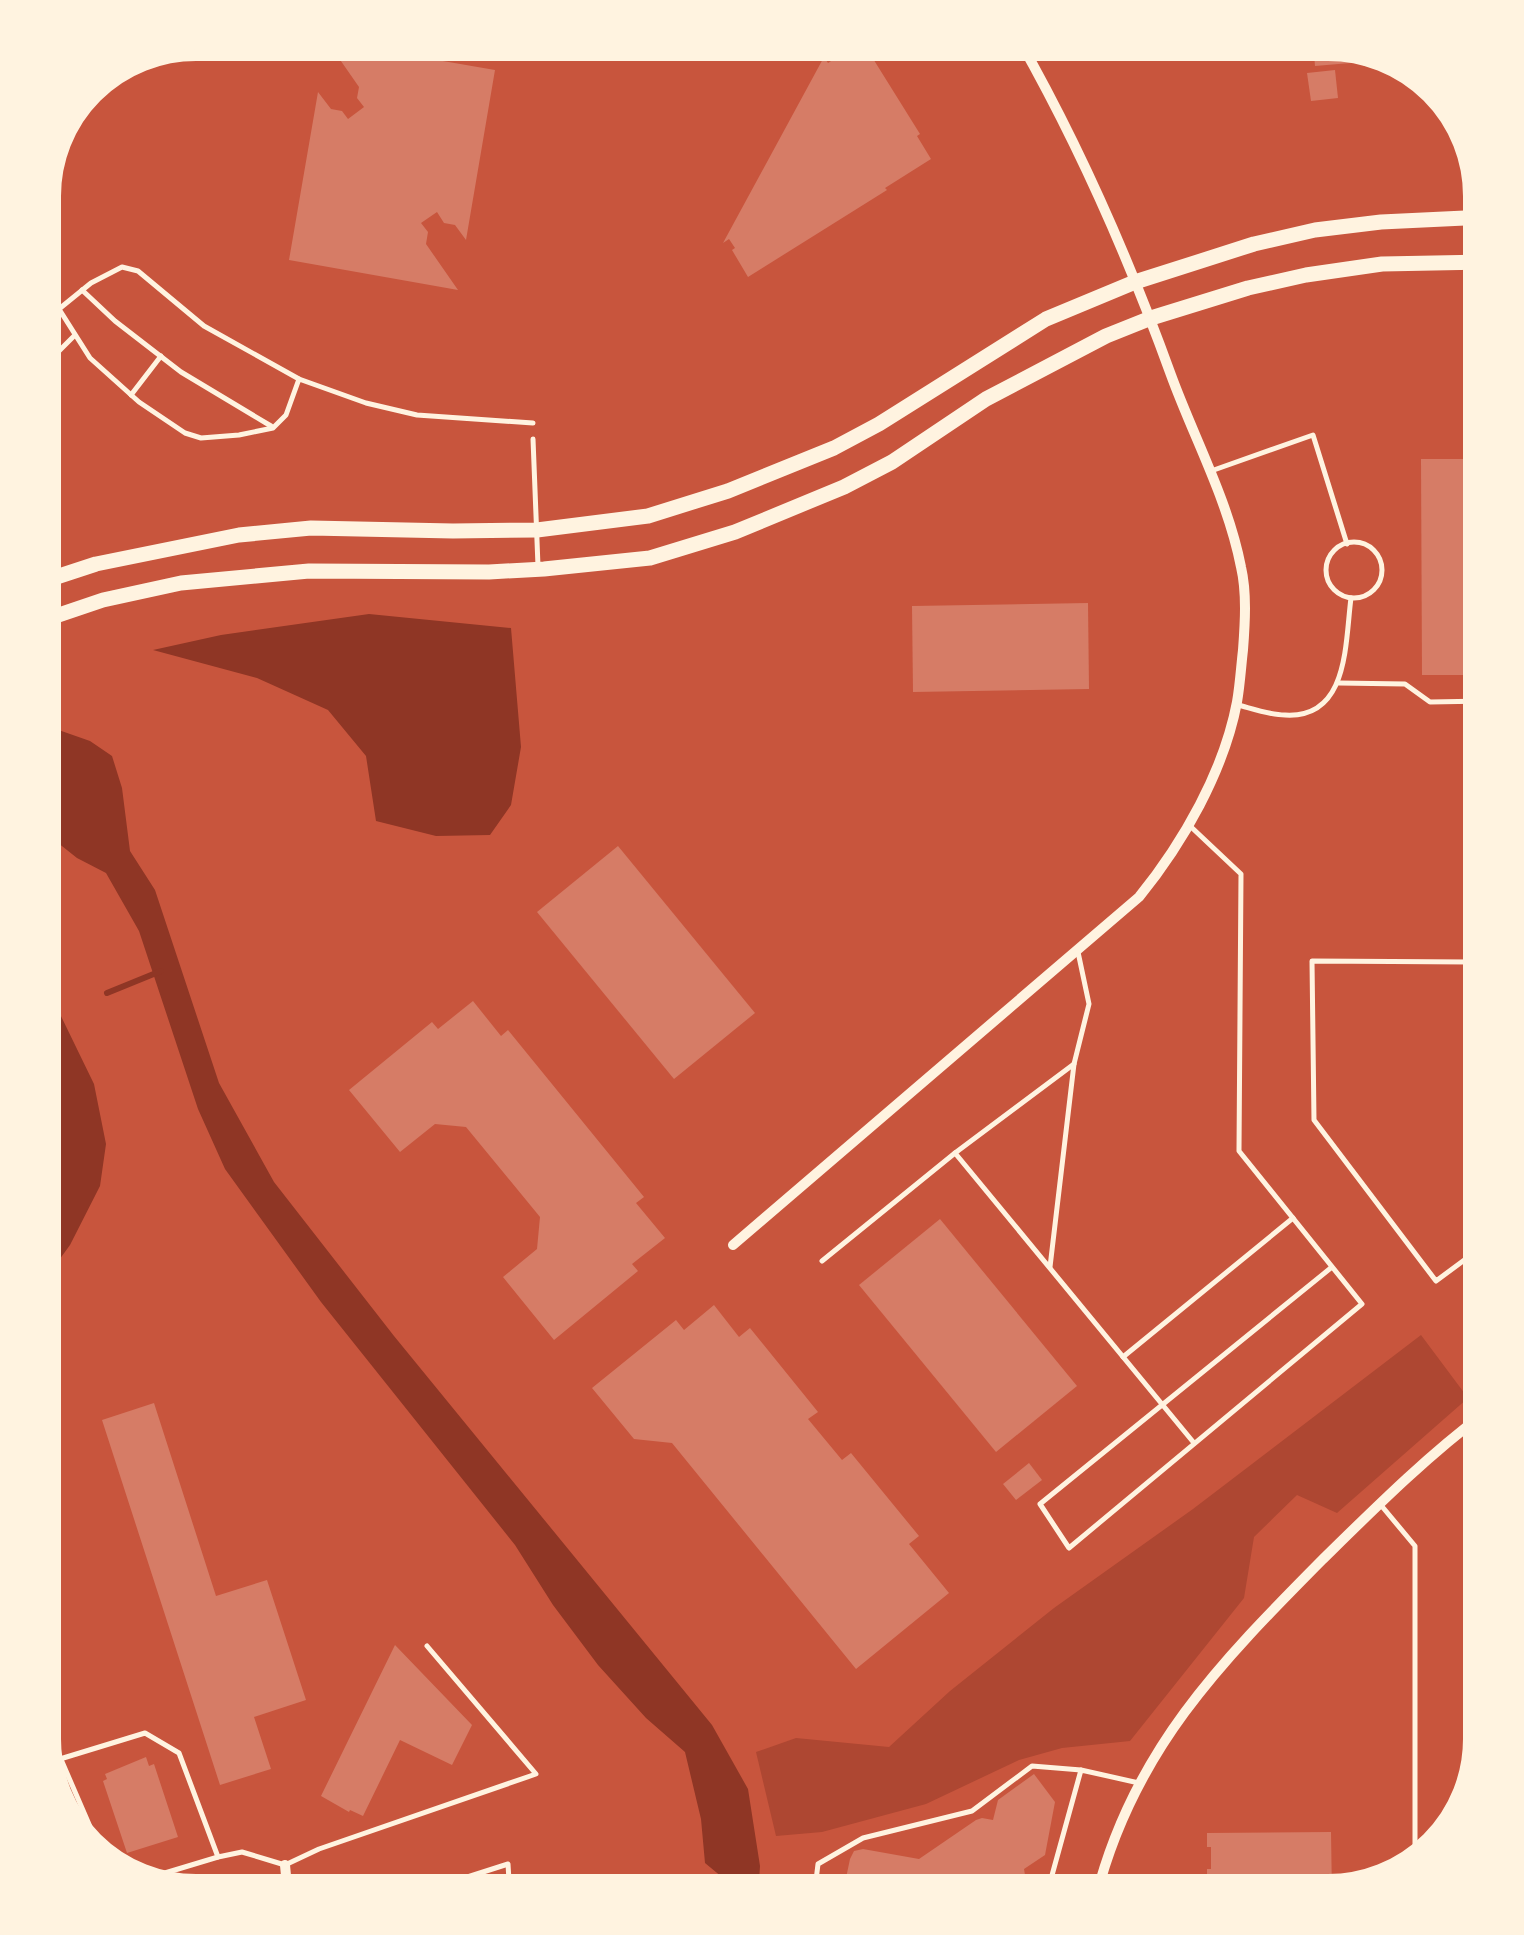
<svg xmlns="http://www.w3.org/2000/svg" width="1524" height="1935" font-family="'Source Sans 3',sans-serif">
<rect width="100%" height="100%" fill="#c8553d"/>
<!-- green -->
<path fill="#ae4732" d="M1421 1335 1468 1398 1337 1513 1297 1495 1254 1537 1244 1598 1130 1741 1062 1748 1019 1760 926 1804 822 1832 776 1836 756 1752 796 1738 889 1747 950 1691 1054 1608 1193 1509Z"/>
<!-- water -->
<g fill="#8f3625">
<path d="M369 614 511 628 521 747 511 805 490 835 436 836 376 821 366 756 328 710 257 678 153 650 221 635Z"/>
<path d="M38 719 50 727 90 741 112 756 122 788 130 851 155 890 219 1083 274 1182 394 1336 712 1725 748 1789 760 1866 758 1897H735L734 1887 705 1863 701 1819 685 1752 646 1718 598 1665 553 1605 515 1545 321 1302 225 1169 198 1109 139 931 106 873 77 858 38 827Z"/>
<path d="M38 963 48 976 59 1012 94 1084 106 1144 100 1186 70 1245 38 1289Z"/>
</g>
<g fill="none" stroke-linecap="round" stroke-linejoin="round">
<!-- stream -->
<path stroke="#8f3625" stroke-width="6" d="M107 993 161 971"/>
</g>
<!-- building -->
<g fill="#d67c66">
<path d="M1200 38H1337L1406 58 1389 60V63L1363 66 1362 62 1315 66 1314 54H1318L1317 42 1257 50 1256 47 1236 49 1237 54 1211 57 1210 50H1202Z"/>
<path d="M327 41 495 70 466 240 455 225 444 223 437 212 421 223 428 232 426 244 458 290 289 260 318 92 331 109 342 111 348 119 364 107 357 98 359 87Z"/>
<path d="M862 41 920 134 917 136 931 159 885 188 887 190 748 277 732 250 735 248 729 239 723 243 824 57 828 63Z"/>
<path d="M1335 70 1338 98 1311 101 1307 73Z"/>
<path d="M1421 459H1486V675H1422Z"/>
<path d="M1088 603 1089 689 913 692 912 606Z"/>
<path d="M618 846 755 1013 674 1079 537 912Z"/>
<path d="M473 1001 501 1036 508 1030 644 1197 636 1203 665 1238 632 1264 638 1271 554 1340 503 1277 537 1249 540 1217 466 1127 435 1124 400 1152 349 1090 432 1022 438 1029Z"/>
<path d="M940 1219 1077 1386 996 1452 859 1285Z"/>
<path d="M714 1305 739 1337 750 1328 818 1412 808 1419 842 1460 851 1453 919 1536 909 1544 949 1593 856 1669 672 1443 634 1439 592 1388 676 1320 684 1330Z"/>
<path d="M154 1403 216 1596 267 1580 306 1700 254 1717 271 1769 220 1785 102 1420Z"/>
<path d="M44 1431 61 1462 38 1474V1434Z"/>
<path d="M1029 1463 1042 1480 1016 1500 1003 1484Z"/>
<path d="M395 1645 472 1725 452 1765 400 1740 363 1816 350 1810 349 1812 321 1796Z"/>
<path d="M146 1757 149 1766 154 1764 178 1837 127 1853 103 1781 107 1779 105 1774Z"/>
<path d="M1034 1774 1055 1802 1045 1855 1024 1869 1026 1881 1023 1897H842L850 1859 854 1851 863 1849 919 1859 976 1820 982 1818 993 1820 998 1800Z"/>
<path d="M1331 1832 1332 1896 1207 1897V1869H1211V1847H1207V1833Z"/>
</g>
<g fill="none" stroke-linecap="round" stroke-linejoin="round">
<!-- service -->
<g stroke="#fff3e0" stroke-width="5">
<path d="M263 45 264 38"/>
<path d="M38 286 59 309 90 358 139 402 185 433 201 438 239 435 273 428 286 415 299 379 366 403 417 415 533 423"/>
<path d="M82 290 115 321 181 372 271 426"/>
<path d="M59 309 91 283 122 267 138 271 204 326 299 379"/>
<path d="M38 351 54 355"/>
<path d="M131 395 161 356"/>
<path d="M38 410C59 391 59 382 55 355L75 335"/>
<path d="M533 439 538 566"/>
<path d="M1211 471 1313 435 1347 544"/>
<circle cx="1354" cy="570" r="28"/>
<path d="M1339 683 1405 684 1430 702 1486 701"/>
<path d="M1238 705C1253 709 1270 715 1285 715 1349 719 1345 643 1351 598"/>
<path d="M1189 825 1241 874 1239 1151 1362 1304 1069 1548 1040 1504 1332 1267"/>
<path d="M955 1153 1194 1443"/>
<path d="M1486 1244 1436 1281 1314 1120 1312 961 1471 962 1485 990V1064L1486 1066"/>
<path d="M822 1261 955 1153 1074 1064"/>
<path d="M1050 1267 1074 1064 1089 1004 1078 952"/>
<path d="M1123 1357 1293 1218"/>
<path d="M1380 1504 1415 1546V1871"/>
<path d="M38 1706 107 1866"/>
<path d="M60 1759 145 1733 179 1753 218 1857"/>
<path d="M135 1882 218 1857 242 1852 285 1865 319 1849 536 1774 427 1646"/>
<path d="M290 1883 339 1897"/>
<path d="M405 1897 508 1864 510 1897"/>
<path d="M814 1897 818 1864 863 1838 972 1811 1032 1766 1081 1770"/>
<path d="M1046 1897 1081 1770 1139 1783"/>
</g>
<!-- minor -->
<g stroke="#fff3e0" stroke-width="10">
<path d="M733 1245 1139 897C1183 843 1224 771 1237 702 1240 685 1241 667 1243 650 1245 623 1247 593 1241 567 1228 500 1194 438 1171 375 1129 259 1079 145 1018 38"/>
<path d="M285 1865 288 1897"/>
<path d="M1096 1897C1133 1751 1220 1663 1322 1560 1375 1508 1427 1456 1486 1412"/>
</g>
<!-- secondary -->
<g stroke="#fff3e0" stroke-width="15">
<path d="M38 583 96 564 239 535 311 528 453 531 537 530 648 516 728 491 834 448 879 424 1046 319 1135 282 1254 244 1315 230 1381 222 1486 217"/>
<path d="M38 622 103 600 181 583 309 571 489 572 544 569 650 558 735 532 844 487 892 462 986 399 1106 336 1151 318 1248 288 1306 275 1382 264 1486 262"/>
</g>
</g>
<!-- crop -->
<path d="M0 0H1524V1935H0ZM196 55H1328A141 141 0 0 1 1469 196V1739A141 141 0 0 1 1328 1880H196A141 141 0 0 1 55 1739V196A141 141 0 0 1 196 55Z" fill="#fff3e0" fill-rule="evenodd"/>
<path fill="none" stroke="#fff3e0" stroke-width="12" d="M196 55H1328A141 141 0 0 1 1469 196V1739A141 141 0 0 1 1328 1880H196A141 141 0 0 1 55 1739V196A141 141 0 0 1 196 55Z"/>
</svg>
